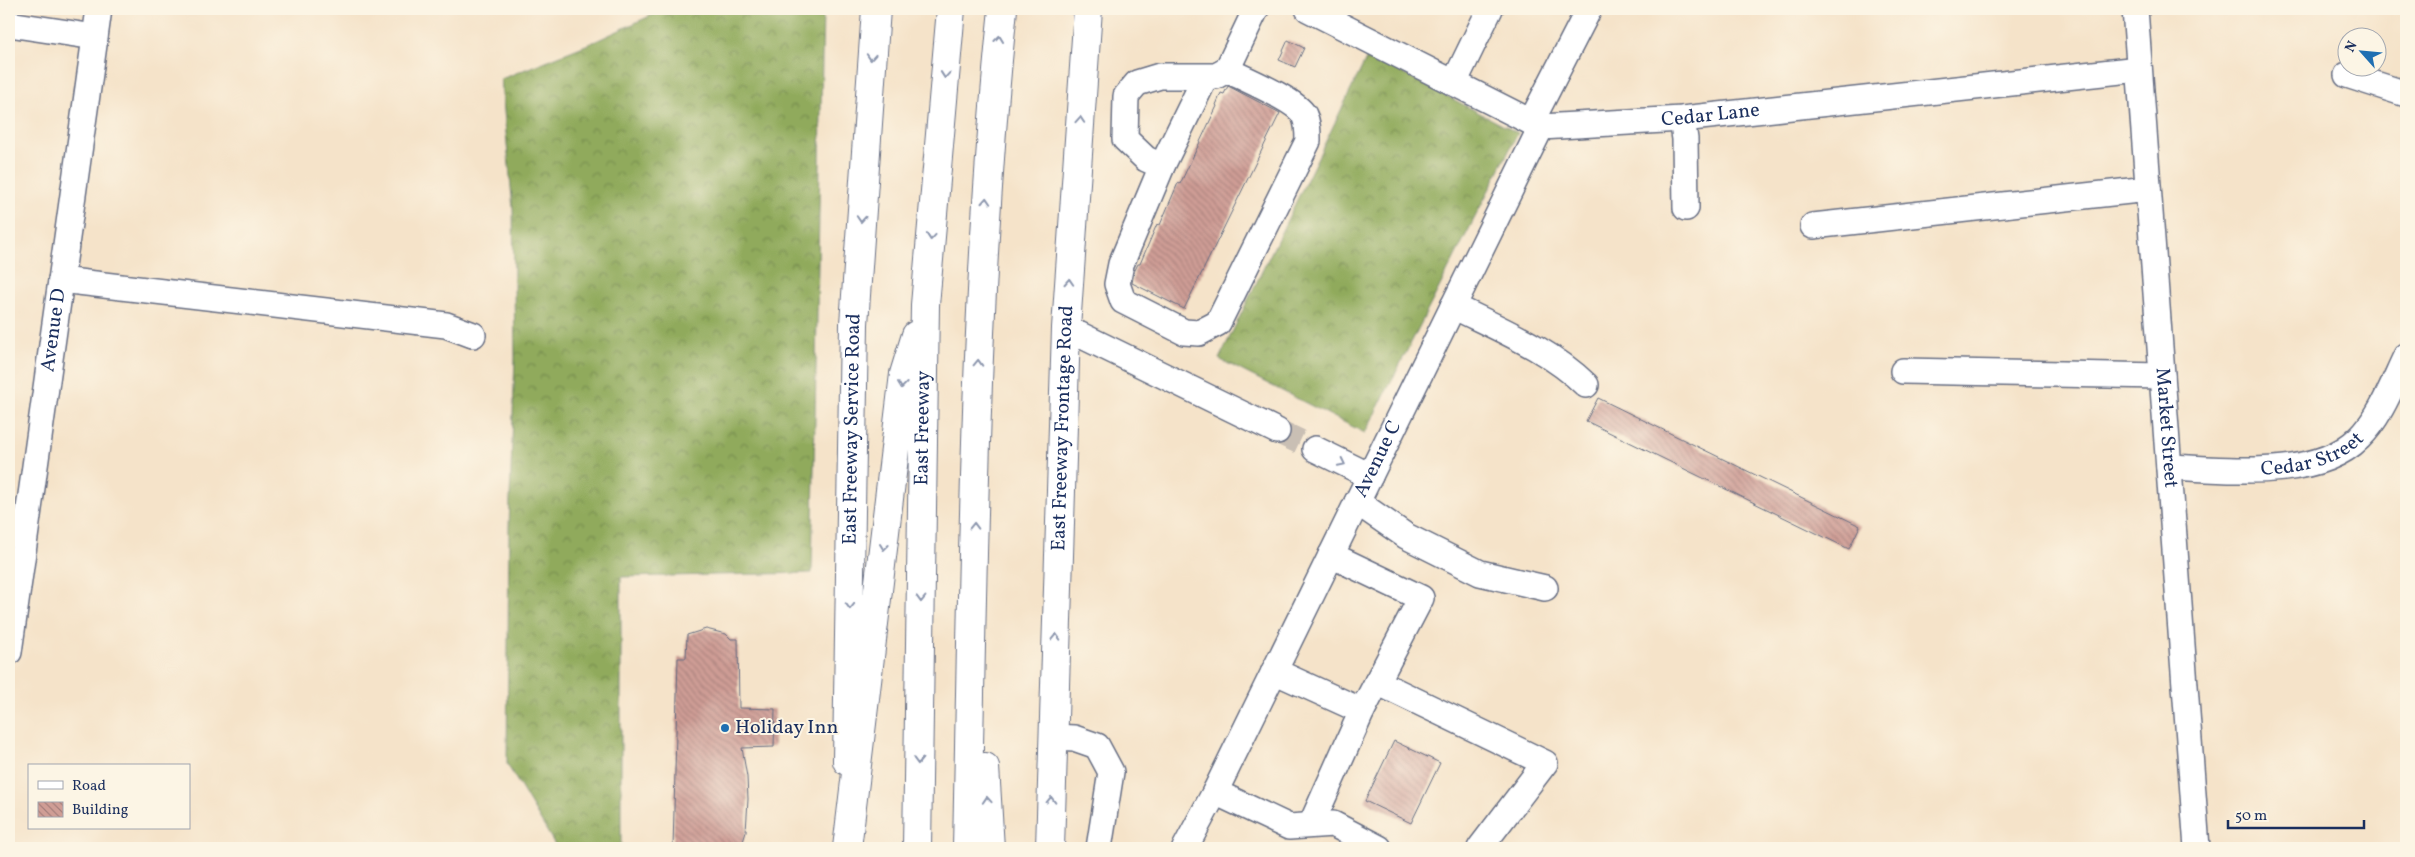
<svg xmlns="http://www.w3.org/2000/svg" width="2415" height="857" font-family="Vollkorn,serif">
<defs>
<pattern id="forest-crowns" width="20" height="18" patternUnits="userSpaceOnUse" patternTransform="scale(1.25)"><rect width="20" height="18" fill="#90aa5c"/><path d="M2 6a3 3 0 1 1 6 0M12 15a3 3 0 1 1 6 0" fill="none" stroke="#758b4f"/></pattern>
<pattern id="building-back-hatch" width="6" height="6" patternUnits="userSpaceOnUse" patternTransform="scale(1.25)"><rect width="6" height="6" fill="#cf9d95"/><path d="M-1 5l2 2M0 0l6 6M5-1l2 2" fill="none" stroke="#a7807d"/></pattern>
</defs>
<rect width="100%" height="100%" fill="#fcf5e5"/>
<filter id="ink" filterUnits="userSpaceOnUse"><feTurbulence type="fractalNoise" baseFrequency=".02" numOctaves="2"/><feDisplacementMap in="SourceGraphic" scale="10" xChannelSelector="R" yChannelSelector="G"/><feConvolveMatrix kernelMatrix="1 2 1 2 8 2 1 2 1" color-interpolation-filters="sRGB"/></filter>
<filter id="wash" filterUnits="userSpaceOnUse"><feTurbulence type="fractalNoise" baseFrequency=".0096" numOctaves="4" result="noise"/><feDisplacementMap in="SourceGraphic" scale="20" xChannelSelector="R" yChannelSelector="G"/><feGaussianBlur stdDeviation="1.12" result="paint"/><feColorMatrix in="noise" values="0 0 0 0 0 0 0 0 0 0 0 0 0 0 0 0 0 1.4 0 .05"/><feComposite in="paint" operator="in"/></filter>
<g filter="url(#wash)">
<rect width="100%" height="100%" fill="#f5e3c9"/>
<!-- forest -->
<g fill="url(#forest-crowns)" stroke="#566c5d">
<path d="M665 9H823L812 573 621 577V848H557L507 764 509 527 515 357 513 209 501 79 596 41Z"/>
<path d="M1368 55 1518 133 1365 433 1219 359Z"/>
</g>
<g id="blocks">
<!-- building -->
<g fill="url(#building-back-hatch)">
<path d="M1288 40 1304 48 1295 67 1279 60Z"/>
<path d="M1228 86 1280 113 1184 309 1132 283 1134 272 1138 264H1140L1157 224 1160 225 1178 183 1180 184 1217 106 1216 105 1221 93 1224 94Z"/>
<path d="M1598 398 1860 526 1849 549 1586 421Z"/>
<path d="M706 629 726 634 731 639H738L739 708 775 709 774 747 742 748 747 777 748 799 746 832 741 848H673L678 658H686L687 635Z"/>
<path d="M1394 741 1440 763 1411 823 1365 801Z"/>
</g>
</g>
</g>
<g filter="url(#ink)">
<use href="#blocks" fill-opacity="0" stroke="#676e83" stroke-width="1"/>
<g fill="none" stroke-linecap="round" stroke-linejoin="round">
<!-- minor-tunnel -->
<path stroke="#c9bfb4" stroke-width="25" stroke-dasharray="25 12" stroke-linecap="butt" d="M1277 431 1315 449"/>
<!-- minor casing -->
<g stroke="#676e83" stroke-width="28">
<g id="minor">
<path id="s1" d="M1308 9 1541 127 1682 119 2139 69"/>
<path id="s2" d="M2135 9 2197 848"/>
<path d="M9 24 95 37"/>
<path d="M2347 75 2406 94"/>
<path d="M1206 76 1162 166 1146 159 1125 139 1126 96 1137 83 1160 76H1216L1227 70 1256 9"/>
<path d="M1454 83 1490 9"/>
<path d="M1682 119 1685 139 1686 208"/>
<path d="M1531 122 1589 9"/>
<path d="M1162 166 1121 264 1117 284 1123 301 1184 332 1199 333 1218 323 1308 141C1308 132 1308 123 1304 115 1296 100 1243 78 1227 70"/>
<path d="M1813 226 2148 189"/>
<path d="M61 280 446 325 473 335"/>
<path d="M1453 306C1499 329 1549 349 1586 385"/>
<path d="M1066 328 1277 431"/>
<path d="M1903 371 2162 376"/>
<path d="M1315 449 1370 476"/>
<path id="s3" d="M2169 467C2225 469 2316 481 2359 438 2381 417 2393 383 2406 356"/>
<path d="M1357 502 1406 536 1480 573 1545 588"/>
<path d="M1331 555 1421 598 1362 711"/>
<path id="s4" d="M9 652 99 9"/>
<path d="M1274 671 1362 711 1311 825"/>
<path d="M1377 682 1545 763 1480 848"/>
<path d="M1053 737 1074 738 1097 746 1111 772 1099 848"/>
<path d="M1215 792 1289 827 1333 824 1379 848"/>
<path id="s5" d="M1185 848 1215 792 1541 127"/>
</g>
</g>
<!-- major casing -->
<g stroke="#676e83" stroke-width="30">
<g id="major">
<path id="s6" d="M847 761 854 324 876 9"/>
<path id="s7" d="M1050 848 1066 328 1088 9"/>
</g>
</g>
<!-- highway casing -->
<g stroke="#676e83" stroke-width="30">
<g id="highway">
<path d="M985 767 990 848"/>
<path d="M847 848 904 374 916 335"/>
<path id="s8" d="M917 848 925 305 951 9"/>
<path d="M967 848C973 568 974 288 1003 9"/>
</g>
</g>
<!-- minor -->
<use href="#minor" stroke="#fff" stroke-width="25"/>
<!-- major -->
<use href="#major" stroke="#fff" stroke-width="28"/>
<!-- highway -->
<use href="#highway" stroke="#fff" stroke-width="28"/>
</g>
<!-- one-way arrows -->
<defs><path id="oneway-chevron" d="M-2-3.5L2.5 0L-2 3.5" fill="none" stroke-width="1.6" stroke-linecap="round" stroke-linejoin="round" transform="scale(1.25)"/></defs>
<g stroke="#8d97ae">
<use href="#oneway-chevron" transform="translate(999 39) rotate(-84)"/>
<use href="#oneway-chevron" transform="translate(871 57) rotate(94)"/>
<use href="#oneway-chevron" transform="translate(945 75) rotate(95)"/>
<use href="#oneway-chevron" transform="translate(1080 120) rotate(-86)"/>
<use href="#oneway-chevron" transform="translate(986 201) rotate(-87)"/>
<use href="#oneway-chevron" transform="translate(861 219) rotate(94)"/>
<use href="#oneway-chevron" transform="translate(931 237) rotate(95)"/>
<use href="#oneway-chevron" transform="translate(1069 282) rotate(-87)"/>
<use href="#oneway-chevron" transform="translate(978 363) rotate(-88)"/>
<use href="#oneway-chevron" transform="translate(902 385) rotate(97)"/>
<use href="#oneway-chevron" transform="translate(1342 463) rotate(26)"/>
<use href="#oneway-chevron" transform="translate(974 526) rotate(-89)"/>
<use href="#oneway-chevron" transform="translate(884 547) rotate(97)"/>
<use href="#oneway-chevron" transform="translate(921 599) rotate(91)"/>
<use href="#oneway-chevron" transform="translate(850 606) rotate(91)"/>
<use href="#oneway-chevron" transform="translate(1056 637) rotate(-88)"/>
<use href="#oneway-chevron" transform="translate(918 761) rotate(91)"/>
<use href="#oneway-chevron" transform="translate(987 800) rotate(-94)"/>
<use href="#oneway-chevron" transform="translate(1051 800) rotate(-89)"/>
</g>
</g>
<!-- markers -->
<circle fill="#1f6fb2" stroke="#fcf5e5" stroke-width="2" cx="725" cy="728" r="5"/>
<g text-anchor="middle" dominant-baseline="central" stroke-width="4" stroke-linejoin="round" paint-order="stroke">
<!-- street labels -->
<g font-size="20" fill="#1b2f5e" stroke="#fcf5e5">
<text stroke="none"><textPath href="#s1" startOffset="431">Cedar Lane</textPath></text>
<text stroke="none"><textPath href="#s4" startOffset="325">Avenue D</textPath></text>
<text stroke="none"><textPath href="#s6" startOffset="332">East Freeway Service Road</textPath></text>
<text stroke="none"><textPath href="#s8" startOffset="420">East Freeway</textPath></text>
<text stroke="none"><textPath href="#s7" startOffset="420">East Freeway Frontage Road</textPath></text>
<text stroke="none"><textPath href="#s2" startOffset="420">Market Street</textPath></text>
<text stroke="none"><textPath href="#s3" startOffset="146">Cedar Street</textPath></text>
<text stroke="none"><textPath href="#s5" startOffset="434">Avenue C</textPath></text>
</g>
<!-- poi labels -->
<g font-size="20" fill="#1b2f5e" stroke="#fcf5e5" text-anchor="start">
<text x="735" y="728">Holiday Inn</text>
</g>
</g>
<!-- margin -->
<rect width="2415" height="857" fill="none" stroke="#fcf5e5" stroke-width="30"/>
<!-- legend -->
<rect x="28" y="764" width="162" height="65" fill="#fcf5e5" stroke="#a2a6af"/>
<rect x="38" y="781" width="25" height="8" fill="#ffffff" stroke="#a2a6af"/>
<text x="72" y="790" font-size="15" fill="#1b2f5e">Road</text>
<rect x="38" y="802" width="25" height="15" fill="url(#building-back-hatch)" stroke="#a2a6af"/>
<text x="72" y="814" font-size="15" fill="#1b2f5e">Building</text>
<!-- north arrow -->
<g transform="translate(2362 52) rotate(297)"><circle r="24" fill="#fcf5e5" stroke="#a2a6af"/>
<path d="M0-4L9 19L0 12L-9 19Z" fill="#1f6fb2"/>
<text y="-8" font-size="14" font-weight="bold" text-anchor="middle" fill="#1b2f5e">N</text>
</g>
<!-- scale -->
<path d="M2228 820v8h136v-8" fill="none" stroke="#1b2f5e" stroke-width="2.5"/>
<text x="2235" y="820" font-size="15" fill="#1b2f5e" stroke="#fcf5e5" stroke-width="4" paint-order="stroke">50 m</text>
</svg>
